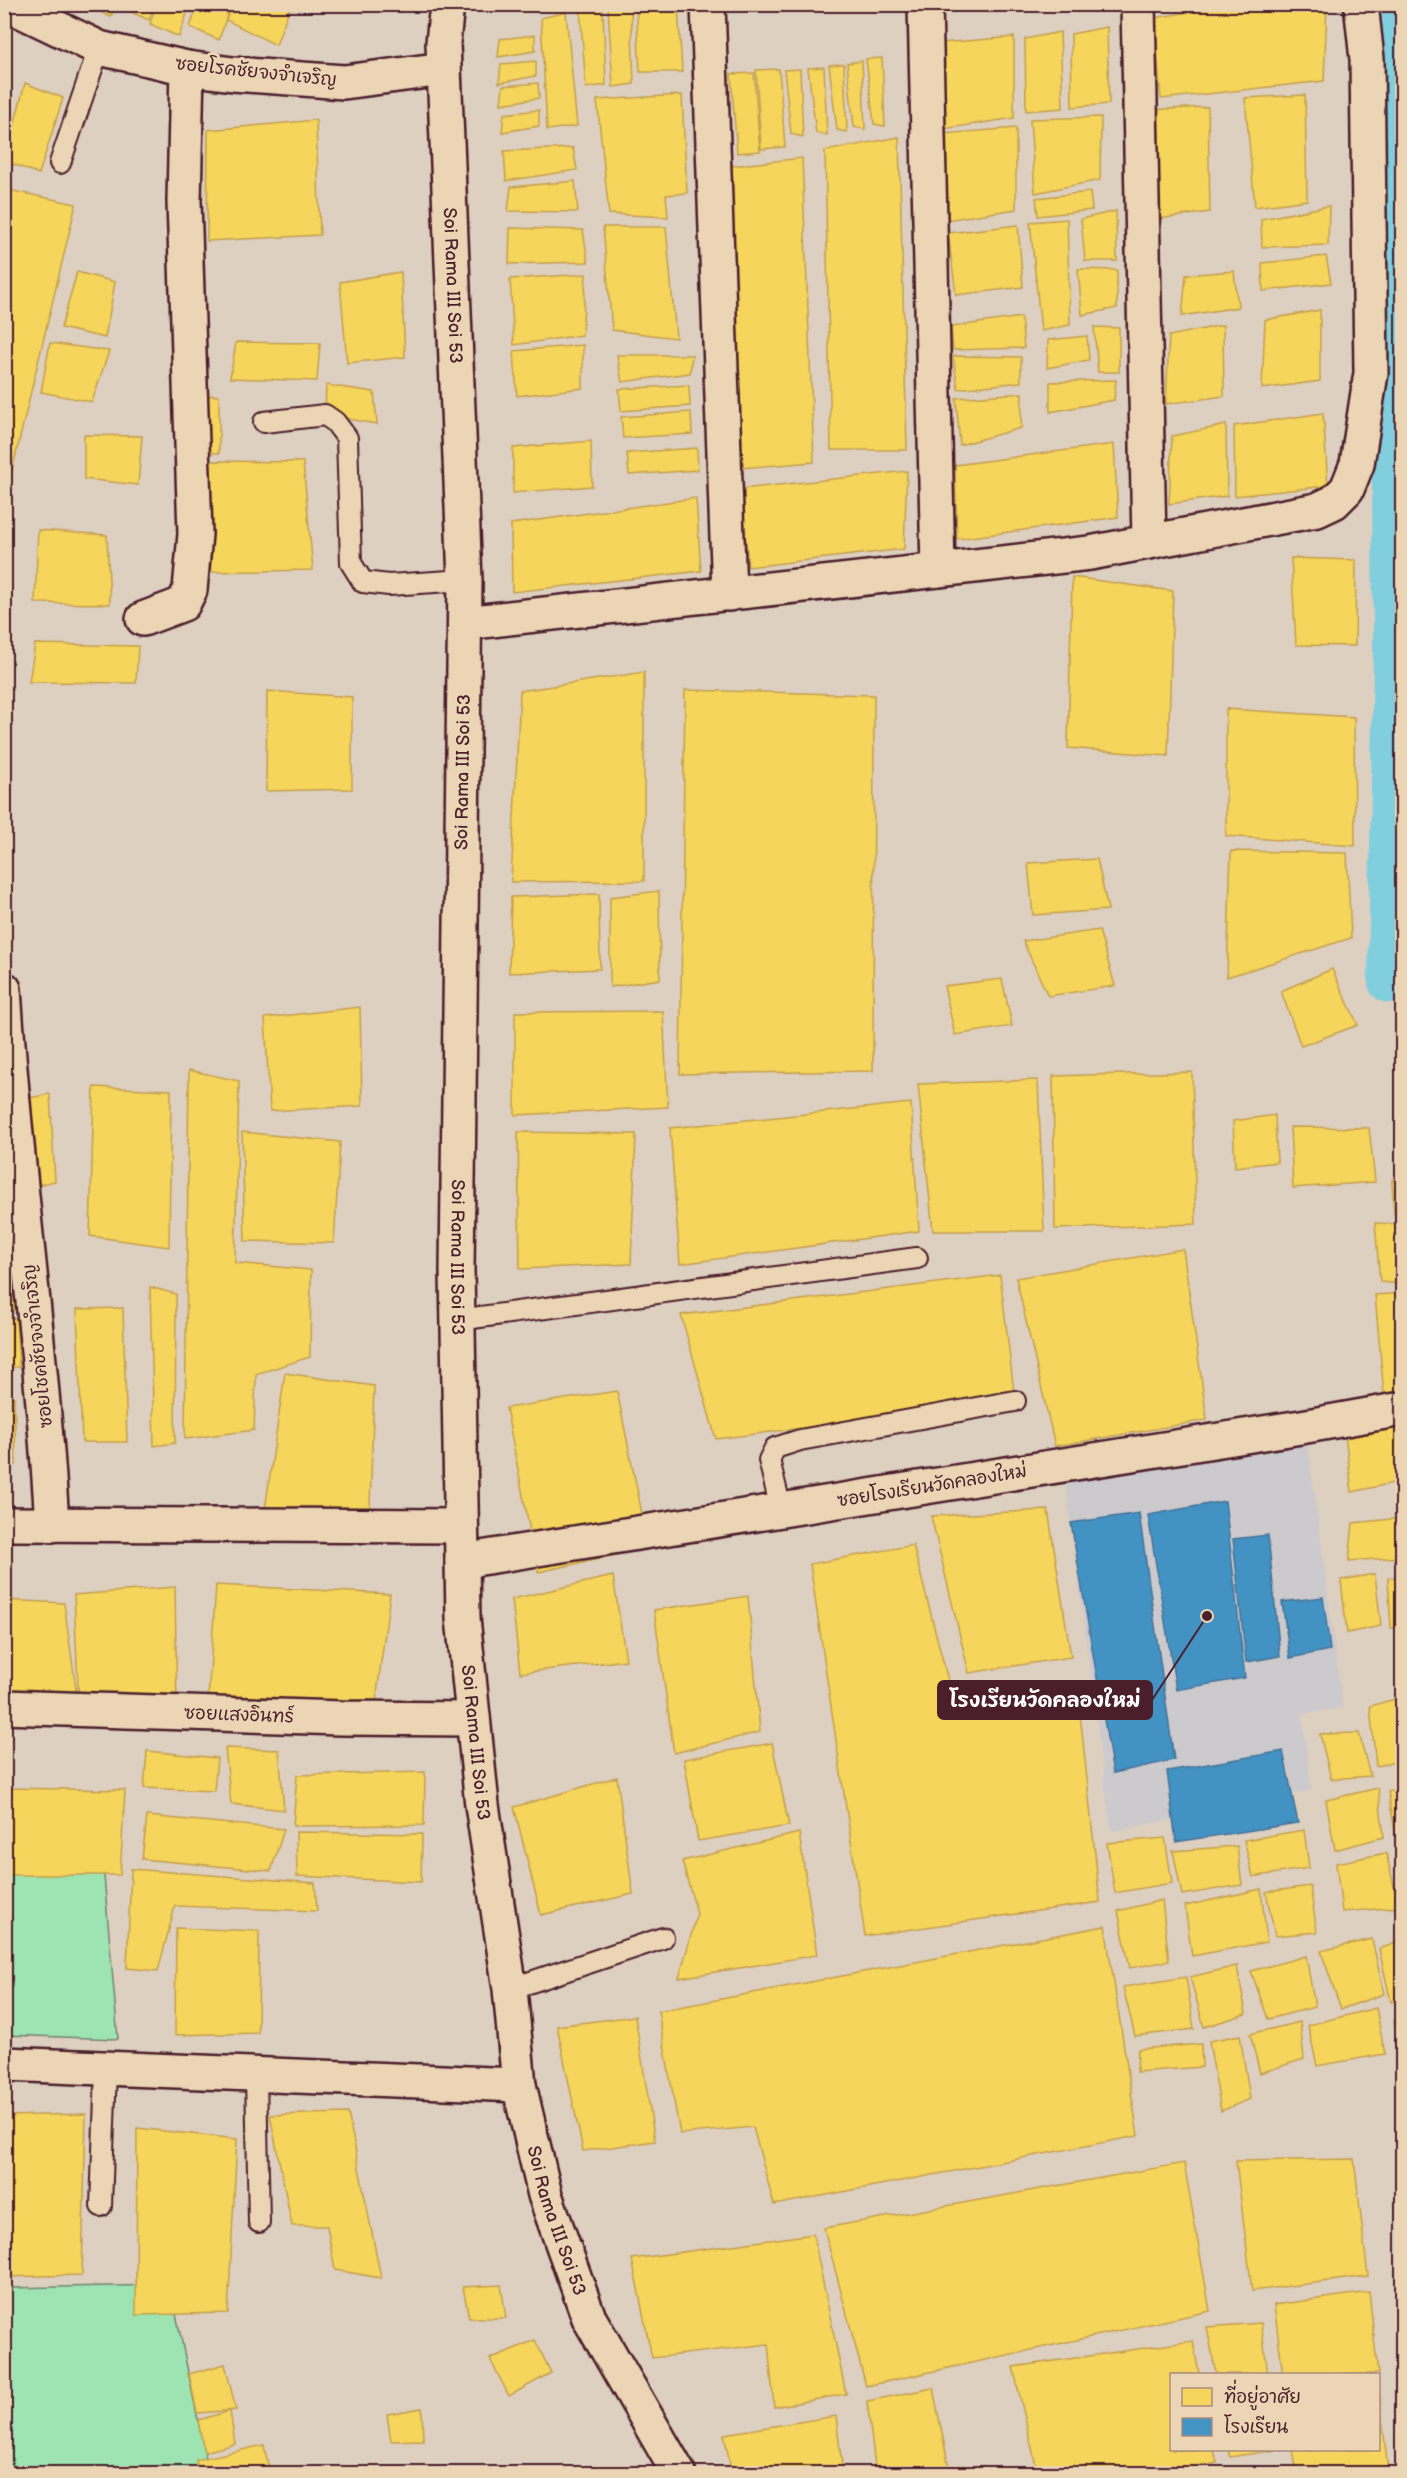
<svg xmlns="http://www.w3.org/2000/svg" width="1407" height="2478" font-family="'Balsamiq Sans','Playpen Sans Thai',sans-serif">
<rect width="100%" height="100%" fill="#ded0c0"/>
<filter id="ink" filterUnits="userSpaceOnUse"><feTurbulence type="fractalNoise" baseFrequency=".0167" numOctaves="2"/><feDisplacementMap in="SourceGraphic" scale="12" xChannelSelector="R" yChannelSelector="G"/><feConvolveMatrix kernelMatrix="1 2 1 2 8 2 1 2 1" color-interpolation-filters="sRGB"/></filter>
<g filter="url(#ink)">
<!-- built -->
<path fill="#cdcacd" d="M1307 1436 1343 1708 1302 1714 1312 1790 1111 1832 1065 1480Z"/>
<!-- green -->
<g fill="#9de4b2" stroke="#74826e" stroke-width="1.5">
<path d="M102 1852 118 2039 5 2035V1853Z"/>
<path d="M170 2285 209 2473H5L4 2288Z"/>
</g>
<!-- homes -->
<g fill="#f6d55c" stroke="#c29e4d" stroke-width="1.5">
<path d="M82 4H115L111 17Z"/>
<path d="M121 4H154L149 20 120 7Z"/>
<path d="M156 4H190L179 37 150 24Z"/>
<path d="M198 4H231L219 40 190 27Z"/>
<path d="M232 4H291L276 45 226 20Z"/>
<path d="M636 4 678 5 682 72H640Z"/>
<path d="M1234 4H1327L1324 81 1161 99 1154 18Z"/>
<path d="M608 7H631L634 84 613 87Z"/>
<path d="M580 8 603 9 606 85 586 88Z"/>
<path d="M566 12 577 126 547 130 541 18Z"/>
<path d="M1107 27 1109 104 1072 107 1071 34Z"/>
<path d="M1060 32 1063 108 1026 111 1025 39Z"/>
<path d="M535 35V51L498 57 500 39Z"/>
<path d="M1014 37V118L943 129 940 43Z"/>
<path d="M882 58 885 126 874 124 866 59Z"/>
<path d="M536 61V76L499 83 501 64Z"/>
<path d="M862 61 865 129 854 127 847 63Z"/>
<path d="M844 64 847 132 837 130 829 65Z"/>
<path d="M824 67 827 135 816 133 808 68Z"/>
<path d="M779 69 785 147 761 149 756 70Z"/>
<path d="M800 69 803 137 791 134 784 70Z"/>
<path d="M754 73 760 151 737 153 731 74Z"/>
<path d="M25 83 63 98 39 174 5 161Z"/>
<path d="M538 83 539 98 501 104 503 86Z"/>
<path d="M682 95 687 193 666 195 668 217 609 214 597 100Z"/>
<path d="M1305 95 1307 200 1255 207 1245 98Z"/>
<path d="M1208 107 1210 212 1158 219 1148 110Z"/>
<path d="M539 110V126L502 132 504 114Z"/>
<path d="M1101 117 1100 180 1035 193 1030 119Z"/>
<path d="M316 120 320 235 207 241 208 130Z"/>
<path d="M1016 128V209L946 220 942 134Z"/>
<path d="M899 137 907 450H831L825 151Z"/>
<path d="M573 148 577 170 506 181 504 151Z"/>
<path d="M802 158 814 462 741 468 731 166Z"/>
<path d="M575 181 578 212 508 211 511 187Z"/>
<path d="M4 189 76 204 4 504Z"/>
<path d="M1090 192 1092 210 1038 216 1036 198Z"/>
<path d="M1329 206 1328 245 1262 247 1261 219Z"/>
<path d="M1116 211 1117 261H1085L1081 219Z"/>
<path d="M1067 219 1070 325 1041 331 1030 222Z"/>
<path d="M1018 225 1023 287 956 295 948 233Z"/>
<path d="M603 227H666L676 338 612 330Z"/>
<path d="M510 228 583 230 588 262 509 264Z"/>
<path d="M1326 256 1331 283 1263 291 1262 263Z"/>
<path d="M1078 269 1117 270V308L1082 315Z"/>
<path d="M1234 271 1238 307 1182 316 1186 275Z"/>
<path d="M77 272 115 282 105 338 61 328Z"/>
<path d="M401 272 405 357 347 363 340 282Z"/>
<path d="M586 274 582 335 514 345 510 279Z"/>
<path d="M1320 310V381L1262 389 1265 320Z"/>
<path d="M1021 317 1024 348 953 350 951 327Z"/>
<path d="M1223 325 1224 396 1166 404 1169 336Z"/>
<path d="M1094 327 1119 328V372H1098Z"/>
<path d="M1087 336 1089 360 1047 368 1048 340Z"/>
<path d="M236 342 320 343 317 381 230 378Z"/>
<path d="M50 343 109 351 92 402 41 392Z"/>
<path d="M583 345V388L517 396 514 351Z"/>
<path d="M617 355H692L690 373 622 382Z"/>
<path d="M953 356 1021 357V382L958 389Z"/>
<path d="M1116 380 1114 400 1050 412V382Z"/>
<path d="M326 385 374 392 377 424 325 415Z"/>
<path d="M689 385 690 406 621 411 619 389Z"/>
<path d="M178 392 219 396V453L182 452Z"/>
<path d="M1022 393 1021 428 960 445 956 398Z"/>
<path d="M691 412 692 434 623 438 621 417Z"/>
<path d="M1323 413 1328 486 1235 496 1234 426Z"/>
<path d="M1226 425 1227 496 1169 504 1172 436Z"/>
<path d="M84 435 142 436 138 485 84 479Z"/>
<path d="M591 441 592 486 513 493V448Z"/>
<path d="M1114 444 1118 517 957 539 955 465Z"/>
<path d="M697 448 698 470 629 475 627 453Z"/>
<path d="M210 461 303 462 313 570 209 572Z"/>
<path d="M907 471 904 549 748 567 741 489Z"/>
<path d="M696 498 701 571 512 592 511 524Z"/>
<path d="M38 530 107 535 110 604 35 603Z"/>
<path d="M1291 558 1356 560 1355 646 1296 645Z"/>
<path d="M1072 577 1173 591 1168 756 1068 748Z"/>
<path d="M35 644 138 646 136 683 29 682Z"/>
<path d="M644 672V881L511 882 520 691Z"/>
<path d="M685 690 874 695 873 1071 680 1074Z"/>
<path d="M267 691 352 697V789L266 791Z"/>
<path d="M1226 709 1354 717 1355 846 1226 836Z"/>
<path d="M1231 851 1347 853 1351 938 1227 977Z"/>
<path d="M1097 859 1108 910 1033 915 1028 863Z"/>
<path d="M659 891 660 979 610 987V897Z"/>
<path d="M599 894 600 969 509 973 511 897Z"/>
<path d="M1099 930 1115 986 1048 996 1023 941Z"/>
<path d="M1332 969 1358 1025 1301 1046 1281 991Z"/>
<path d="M1002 979 1012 1026 955 1035 944 986Z"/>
<path d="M360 1007 362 1106 270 1111 265 1018Z"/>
<path d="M663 1011 668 1107 515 1115V1012Z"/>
<path d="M189 1070 239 1081 235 1263 311 1270 310 1357 256 1374 254 1430 185 1439Z"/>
<path d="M1192 1072 1196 1224 1055 1229 1053 1076Z"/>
<path d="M1038 1080 1044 1231H933L918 1084Z"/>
<path d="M94 1087 171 1090 169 1247 90 1236Z"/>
<path d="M50 1094 55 1181 30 1187 24 1099Z"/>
<path d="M911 1103 919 1231 680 1264 670 1128Z"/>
<path d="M1275 1115 1277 1162 1235 1167 1233 1121Z"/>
<path d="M1290 1127 1369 1128 1375 1182 1293 1188Z"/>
<path d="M242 1132 340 1142 334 1243 245 1241Z"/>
<path d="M518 1132 636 1134 631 1264 520 1269Z"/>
<path d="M1402 1179V1214H1394L1392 1180Z"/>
<path d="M1375 1223 1402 1224V1284L1380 1282Z"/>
<path d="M1183 1249 1207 1420 1055 1446 1016 1278Z"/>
<path d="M19 1263 20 1310H4V1264Z"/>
<path d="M1000 1275 1015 1401 716 1439 681 1315Z"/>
<path d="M150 1287 176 1294 175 1443 154 1446Z"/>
<path d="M1402 1293V1393L1384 1395 1375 1295Z"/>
<path d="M123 1308 127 1442H82L77 1309Z"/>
<path d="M16 1318 19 1367H4V1319Z"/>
<path d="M285 1373 374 1386 369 1537H261Z"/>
<path d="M617 1391 649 1548 538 1572 506 1408Z"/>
<path d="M14 1397 16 1465H4V1398Z"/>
<path d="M1402 1423V1481L1352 1492 1345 1434Z"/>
<path d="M1048 1510 1071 1657 969 1673 931 1516Z"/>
<path d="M1402 1518V1557L1349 1561 1353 1523Z"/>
<path d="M913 1545 953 1700 1077 1685 1100 1902 865 1936 810 1564Z"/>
<path d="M1375 1574 1381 1626 1347 1633 1341 1580Z"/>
<path d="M613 1576 626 1660 520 1673 512 1599Z"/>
<path d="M1402 1577V1627L1391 1628 1388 1578Z"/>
<path d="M216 1585 390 1594 375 1709 207 1714Z"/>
<path d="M175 1587 177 1713 79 1710 74 1595Z"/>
<path d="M748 1596 760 1732 674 1753 654 1610Z"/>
<path d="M4 1600 64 1603 79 1710 4 1707Z"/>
<path d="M1402 1697V1761L1376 1766 1370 1706Z"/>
<path d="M1359 1733 1370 1776 1331 1779 1320 1734Z"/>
<path d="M772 1743 789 1826 698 1841 684 1759Z"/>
<path d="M225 1748 279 1750 284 1810 231 1804Z"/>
<path d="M147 1751 217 1758 214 1791 144 1788Z"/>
<path d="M425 1772 424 1825 293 1826 297 1775Z"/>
<path d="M617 1777 633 1894 541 1915 514 1807Z"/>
<path d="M4 1788 125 1790 120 1875H4Z"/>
<path d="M1378 1788 1384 1837 1335 1850 1326 1800Z"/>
<path d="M1402 1788V1842L1397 1843 1388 1791Z"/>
<path d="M147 1816 284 1829 271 1871 142 1859Z"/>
<path d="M1304 1830 1309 1868 1253 1877 1244 1840Z"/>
<path d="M296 1832 422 1834 421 1882 297 1876Z"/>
<path d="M799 1833 817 1955 679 1978 697 1914 682 1861Z"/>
<path d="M1165 1838 1172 1883 1115 1893 1107 1843Z"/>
<path d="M1237 1846 1242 1885 1182 1895 1173 1851Z"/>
<path d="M1386 1853 1399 1907 1342 1912 1336 1863Z"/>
<path d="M131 1869 315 1883 317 1911 175 1906 158 1971 127 1968Z"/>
<path d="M1310 1886 1317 1932 1275 1936 1266 1892Z"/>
<path d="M1261 1889 1267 1942 1192 1956 1185 1906Z"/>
<path d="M1162 1900 1169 1961 1130 1968 1118 1911Z"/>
<path d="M1105 1926 1138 2136 774 2205 753 2127 680 2134 658 2011Z"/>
<path d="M176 1928 259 1931 258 2033 175 2035Z"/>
<path d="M1372 1939 1384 1994 1341 2009 1321 1951Z"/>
<path d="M1402 1941V1999L1391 2002 1379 1949Z"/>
<path d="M1306 1956 1315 2007 1268 2019 1251 1971Z"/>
<path d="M1237 1966 1246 2014 1204 2027 1190 1977Z"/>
<path d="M1186 1977 1194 2029 1135 2036 1123 1987Z"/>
<path d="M1376 2008 1385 2054 1317 2066 1308 2025Z"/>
<path d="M635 2016 655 2141 583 2151 557 2026Z"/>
<path d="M1402 2020V2062L1394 2021Z"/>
<path d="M1300 2022 1304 2059 1260 2073 1250 2034Z"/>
<path d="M1240 2035 1250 2099 1221 2111 1209 2041Z"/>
<path d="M1201 2044 1202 2067 1137 2072 1138 2049Z"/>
<path d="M348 2113 381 2278 335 2270 327 2226H292L270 2115Z"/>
<path d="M86 2114 82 2275 4 2277V2116Z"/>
<path d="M137 2128 237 2139 228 2313 136 2315Z"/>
<path d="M1354 2159 1368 2276 1252 2291 1236 2161Z"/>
<path d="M1184 2163 1210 2311 866 2386 824 2228Z"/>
<path d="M813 2234 846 2394 774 2407 768 2344 652 2358 632 2259Z"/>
<path d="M501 2285 506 2318H469L463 2287Z"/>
<path d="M1369 2292 1378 2374H1283L1274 2305Z"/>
<path d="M1261 2323 1268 2374H1216L1207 2327Z"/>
<path d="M535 2340 551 2373 509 2396 490 2359Z"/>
<path d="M1193 2341 1199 2374H1172V2450H1214L1217 2463 1166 2474H1038L1013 2367Z"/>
<path d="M225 2364 236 2410 197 2413 189 2374Z"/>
<path d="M1378 2381 1388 2471 1373 2474H1297L1293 2450H1378Z"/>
<path d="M933 2388 950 2473 983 2466 984 2474H876L867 2401Z"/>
<path d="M422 2408 423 2440 391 2441 387 2414Z"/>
<path d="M230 2411 235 2444 204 2452 198 2420Z"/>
<path d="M836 2416 843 2474H732L724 2434Z"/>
<path d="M264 2445 270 2474H198L196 2460Z"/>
<path d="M1228 2450H1276L1230 2457Z"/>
</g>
<!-- schools -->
<g fill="#4393c3" stroke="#457095" stroke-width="1.5">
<path d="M1225 1501 1245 1678 1176 1690 1148 1515Z"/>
<path d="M1139 1513 1174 1760 1113 1773 1071 1523Z"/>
<path d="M1268 1535 1280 1656 1246 1662 1233 1539Z"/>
<path d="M1323 1597 1330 1650 1290 1658 1282 1602Z"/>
<path d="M1283 1751 1298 1823 1176 1842 1167 1771Z"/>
</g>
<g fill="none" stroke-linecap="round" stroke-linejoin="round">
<!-- canal -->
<path stroke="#81cfde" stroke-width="42" d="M1390 4 1394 649 1389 982 1402 980"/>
<!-- lane casing -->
<g stroke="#4a1f2b" stroke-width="24">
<g id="lane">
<path d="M60 163 99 48"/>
<path d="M264 422 325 415 335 422 347 438 351 563 363 582 389 585 465 580"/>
<path d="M458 1320 917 1258"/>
<path d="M781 1509 769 1460 775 1448 800 1440 1015 1401"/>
<path d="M510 1989 663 1938"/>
<path d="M256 2076 259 2222"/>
<path d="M101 2206 106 2069"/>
</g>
</g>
<!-- street casing -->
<g stroke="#4a1f2b" stroke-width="38">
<g id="street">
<path d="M7 4 99 48 187 68 233 74 344 82 444 69"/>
<path d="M708 4 729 594"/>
<path d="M925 4 938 570"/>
<path d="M1138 4 1149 542"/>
<path d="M143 619 183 604 190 590 195 534 184 201 187 68"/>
<path d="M465 623 1090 553 1317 510 1334 502 1347 489 1357 464 1371 373 1367 59 1361 4"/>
<path d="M4 989C15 1168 42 1346 52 1525"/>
<path d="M4 1524 461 1526"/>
<path d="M462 1561 1301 1427 1402 1409"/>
<path d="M4 1707 341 1718 473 1719"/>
<path d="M4 2064 519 2085"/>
</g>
</g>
<!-- secondary casing -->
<g stroke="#4a1f2b" stroke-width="38">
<g id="secondary">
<path id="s1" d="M447 4 443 43 465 580 457 1270 463 1618 482 1805 510 1989 519 2085 545 2195 589 2318 679 2474"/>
</g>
</g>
<!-- lane -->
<use href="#lane" stroke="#ecd5b5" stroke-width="20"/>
<!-- street -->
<use href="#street" stroke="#ecd5b5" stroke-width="33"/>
<!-- secondary -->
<use href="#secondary" stroke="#ecd5b5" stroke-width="33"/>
</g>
</g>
<g text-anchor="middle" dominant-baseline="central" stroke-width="6" stroke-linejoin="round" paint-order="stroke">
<!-- street labels -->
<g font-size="18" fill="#4a1f2b" stroke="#ecd5b5">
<text transform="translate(256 72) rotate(6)">ซอยโรคชัยจงจำเจริญ</text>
<text stroke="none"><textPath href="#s1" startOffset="282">Soi Rama III Soi 53</textPath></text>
<text transform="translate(463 772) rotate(-89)">Soi Rama III Soi 53</text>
<text stroke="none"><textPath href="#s1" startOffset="1254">Soi Rama III Soi 53</textPath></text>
<text transform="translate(38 1346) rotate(-96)">ซอยโชคชัยจงจำเจริญ</text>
<text transform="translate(932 1486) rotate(-9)">ซอยโรงเรียนวัดคลองใหม่</text>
<text transform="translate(239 1715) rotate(2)">ซอยแสงอินทร์</text>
<text stroke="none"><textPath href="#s1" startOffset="1740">Soi Rama III Soi 53</textPath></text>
<text stroke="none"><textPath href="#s1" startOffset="2226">Soi Rama III Soi 53</textPath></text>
</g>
</g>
<!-- callouts -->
<path fill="none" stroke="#4a1f2b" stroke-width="2" d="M1207 1616L1152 1700"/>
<circle fill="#4a1f2b" stroke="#ecd5b5" stroke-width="2" cx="1207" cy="1616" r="6"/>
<rect fill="#4a1f2b" stroke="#4a1f2b" stroke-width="2" x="938" y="1681" width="214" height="38" rx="6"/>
<g font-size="20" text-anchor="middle" font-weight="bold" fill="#fff">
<text x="1045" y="1707">โรงเรียนวัดคลองใหม่</text>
</g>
<!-- margin -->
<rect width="1407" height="2478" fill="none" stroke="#ecd5b5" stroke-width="24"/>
<rect x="12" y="12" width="1383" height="2454" fill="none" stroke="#4a1f2b" stroke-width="2" filter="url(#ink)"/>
<!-- legend -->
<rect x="1170" y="2373" width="210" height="78" fill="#ecd5b5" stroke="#ab8c7e" stroke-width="1.5"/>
<rect x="1182" y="2388" width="30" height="18" fill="#f6d55c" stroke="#ab8c7e" stroke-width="1.5"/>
<text x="1224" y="2403" font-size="18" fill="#4a1f2b">ที่อยู่อาศัย</text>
<rect x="1182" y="2418" width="30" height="18" fill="#4393c3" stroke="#ab8c7e" stroke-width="1.5"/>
<text x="1224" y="2433" font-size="18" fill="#4a1f2b">โรงเรียน</text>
</svg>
